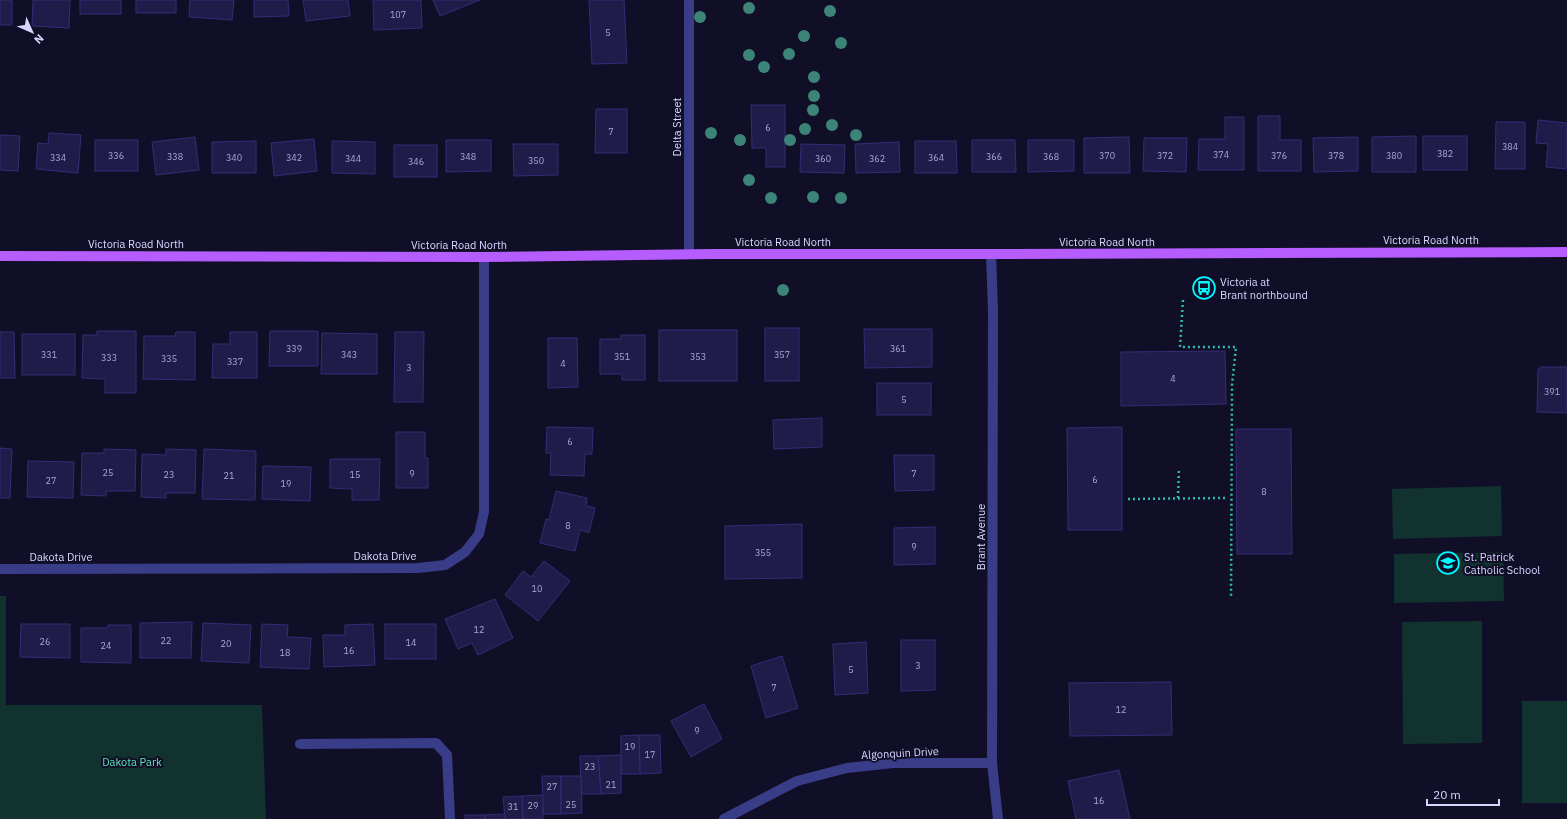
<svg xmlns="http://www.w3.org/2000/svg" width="1567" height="819" font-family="'IBM Plex Sans',sans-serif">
<rect width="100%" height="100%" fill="#110f28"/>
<!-- green -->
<g fill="#12322f">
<path d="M1501 486 1502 536 1393 539 1392 489Z"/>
<path d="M1503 552 1504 601 1394 603V554Z"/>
<path d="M0 596H6V705H262L266 819H0Z"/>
<path d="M1482 621V743L1403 744 1402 622Z"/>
<rect x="1522" y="701" width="45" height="102"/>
</g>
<!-- building -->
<g fill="#211b4a" stroke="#352c76">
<rect x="0" y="0" width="12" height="25"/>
<path d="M33 0H70L69 28 32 26Z"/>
<rect x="80" y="0" width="41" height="14"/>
<rect x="136" y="0" width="40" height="13"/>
<path d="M190 0H234L232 20 189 17Z"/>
<path d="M254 0H288L289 16 254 17Z"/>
<path d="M303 0H348L350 16 306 21Z"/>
<path d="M373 0H421L422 28 374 30Z"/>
<path d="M433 0H480L440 16Z"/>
<path d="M589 0H624L627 63 592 64Z"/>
<path d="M751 105H785V167H766V148H752Z"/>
<path d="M596 109H627V153H595Z"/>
<path d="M1258 116H1280V140H1301V171H1258Z"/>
<path d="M1225 117H1244V170H1198L1199 139H1225Z"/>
<path d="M1538 120 1567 123V169L1546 167 1548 144 1536 143Z"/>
<path d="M1496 122H1525V169H1495Z"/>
<path d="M49 133 81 135 78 173 36 169 38 143 48 144Z"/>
<path d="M0 135 20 136 18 171 0 170Z"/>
<path d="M1416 136V172H1372V137Z"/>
<rect x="1423" y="136" width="44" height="34"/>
<path d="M195 137 199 170 156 175 152 142Z"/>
<path d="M1129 137 1130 173H1084V138Z"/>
<path d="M1358 137V171L1314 172 1313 138Z"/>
<path d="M1144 138H1187L1186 172 1143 171Z"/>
<path d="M314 139 317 171 274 176 271 143Z"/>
<rect x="95" y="140" width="43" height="31"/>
<path d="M446 140H491V171L446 172Z"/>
<path d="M972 140H1015L1016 172H972Z"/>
<path d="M1028 140H1074V171L1028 172Z"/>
<path d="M256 141V173H212V142Z"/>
<path d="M332 141 375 142V174L332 173Z"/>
<path d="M915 141H956L957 173H915Z"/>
<path d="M899 142 900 172 856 173 855 144Z"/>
<path d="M513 144H558V175L514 176Z"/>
<path d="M801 144 845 145 844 173 800 172Z"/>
<rect x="394" y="145" width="43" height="32"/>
<rect x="765" y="328" width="34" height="53"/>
<path d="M864 329H932V367L865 368Z"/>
<rect x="659" y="330" width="78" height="51"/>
<path d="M97 331H136V393H105V379L82 378 83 335H97Z"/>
<path d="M270 331H318V366H269Z"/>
<path d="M0 332H14L15 378H0Z"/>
<path d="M176 332H195V380L143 379 144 336H175Z"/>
<path d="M230 332H257V378H212L213 344H230Z"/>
<path d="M395 332H424L423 402H394Z"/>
<path d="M322 333 377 334V374H321Z"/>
<rect x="22" y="334" width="53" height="41"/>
<path d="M621 335H645V380H622V374H600V339H621Z"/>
<path d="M548 338H577L578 387 548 388Z"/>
<path d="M1225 351 1226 404 1121 406V352Z"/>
<path d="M1540 367H1567V413L1537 412 1538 369H1540Z"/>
<rect x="877" y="383" width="54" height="32"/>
<path d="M822 418V447L774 449 773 420Z"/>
<path d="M547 427 593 428 592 454H585L584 476 550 475 551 453H546Z"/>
<path d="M1122 427V530H1068L1067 428Z"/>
<path d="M1236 429H1291L1292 554H1237Z"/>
<path d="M396 432H425V458H428V488H396Z"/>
<path d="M0 448 12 449 10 498H0Z"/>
<path d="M104 449 136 450 135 491H106V496L81 495 82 453H104Z"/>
<path d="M166 449 196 450 195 493H166V498L141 497 142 454 166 455Z"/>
<path d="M204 449 256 451 255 500 202 499Z"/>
<path d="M894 455H934V490L895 491Z"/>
<path d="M330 459H380L379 500H352V489L330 488Z"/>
<path d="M28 461 74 462 73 498 27 497Z"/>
<path d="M263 466 311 467 310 501 262 499Z"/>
<path d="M556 491 587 498 586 506 595 508 589 533 580 530 575 551 540 543 546 519 549 520Z"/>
<path d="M802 524V578L725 579V526Z"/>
<path d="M935 527V564L894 565V528Z"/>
<path d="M544 561 570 581 538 621 505 595 523 571 531 577Z"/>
<path d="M495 599 513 638 478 655 472 643 458 649 445 619Z"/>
<path d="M192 622 191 658H140V623Z"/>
<path d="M203 623 251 625 249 663 201 661Z"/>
<path d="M21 624H70V658L20 657Z"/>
<path d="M262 624 288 625 287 637 311 638 309 669 260 667Z"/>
<path d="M373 624 375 665 324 667 323 635H345V625Z"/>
<rect x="385" y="624" width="51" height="35"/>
<path d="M108 625H131V663L81 662V628H108Z"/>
<path d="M901 640H935V690L901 691Z"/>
<path d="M866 642 868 693 835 695 833 644Z"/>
<path d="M782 656 798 708 766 718 751 666Z"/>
<path d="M1171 682 1172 735 1070 736 1069 683Z"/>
<path d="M704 704 722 739 691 757 671 721Z"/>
<path d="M639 735H660L661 773 640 774Z"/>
<path d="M639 735 640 774H621V736Z"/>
<path d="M621 755V793L601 794 598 756Z"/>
<path d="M580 756H598L601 794H581Z"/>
<path d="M1119 770 1130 819H1076L1068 781Z"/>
<path d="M542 776H561V814H543Z"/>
<path d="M561 776H581L582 813 561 814Z"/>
<path d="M543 795V819H523L522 796Z"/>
<path d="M522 796 523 819H505L503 797Z"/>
<path d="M505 814V819H485V815Z"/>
<rect x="465" y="815" width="20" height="4"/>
</g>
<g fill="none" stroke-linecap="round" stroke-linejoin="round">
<!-- path -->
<g stroke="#2dbda8" stroke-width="2.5" stroke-dasharray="2 3" stroke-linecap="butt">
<path d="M1183 300 1180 347H1236L1232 385 1231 598"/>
<path d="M1178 498 1179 468"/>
<path d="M1128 499 1225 498"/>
</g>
<!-- minor -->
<g stroke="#393d88" stroke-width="10">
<path d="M689 254V0"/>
<path d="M991 254 993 310 992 763 998 819"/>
<path d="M0 569 418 568 445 565 465 552 479 534 484 512V257"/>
<path d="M300 744 436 743 447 755 450 819"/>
<path d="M724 819 797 781 847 768 893 763H992"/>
</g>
<!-- major -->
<path stroke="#b65dff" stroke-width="10" d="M0 256 484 257 712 254H991L1567 252"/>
</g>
<!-- trees -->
<g fill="#3c8477">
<circle cx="749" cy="8" r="6"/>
<circle cx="830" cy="11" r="6"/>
<circle cx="700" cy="17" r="6"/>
<circle cx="804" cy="36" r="6"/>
<circle cx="841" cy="43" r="6"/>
<circle cx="789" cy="54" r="6"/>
<circle cx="749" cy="55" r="6"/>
<circle cx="764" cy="67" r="6"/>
<circle cx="814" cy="77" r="6"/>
<circle cx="814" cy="96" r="6"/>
<circle cx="813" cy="110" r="6"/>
<circle cx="832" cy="125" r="6"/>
<circle cx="805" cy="129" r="6"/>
<circle cx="711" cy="133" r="6"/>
<circle cx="856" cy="135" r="6"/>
<circle cx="740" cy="140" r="6"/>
<circle cx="790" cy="140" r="6"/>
<circle cx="749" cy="180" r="6"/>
<circle cx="813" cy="197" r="6"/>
<circle cx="771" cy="198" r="6"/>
<circle cx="841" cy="198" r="6"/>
<circle cx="783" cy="290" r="6"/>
</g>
<!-- icons -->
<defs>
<g id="bus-ring" transform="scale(1.15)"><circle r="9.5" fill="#110f28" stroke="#02faff" stroke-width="1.5"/><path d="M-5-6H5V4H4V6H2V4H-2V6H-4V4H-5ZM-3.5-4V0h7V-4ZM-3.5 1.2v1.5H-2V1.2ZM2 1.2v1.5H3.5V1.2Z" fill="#02faff"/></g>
<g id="school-ring" transform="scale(1.15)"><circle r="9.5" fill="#110f28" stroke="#02faff" stroke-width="1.5"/><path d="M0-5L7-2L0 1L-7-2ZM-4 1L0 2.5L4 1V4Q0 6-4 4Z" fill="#02faff"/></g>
</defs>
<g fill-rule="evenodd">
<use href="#bus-ring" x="1204" y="288"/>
<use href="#school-ring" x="1448" y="563"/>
</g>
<g text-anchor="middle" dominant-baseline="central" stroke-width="4" stroke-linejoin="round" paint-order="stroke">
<!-- number labels -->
<g font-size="9" fill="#aaa7d2">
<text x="398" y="14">107</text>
<text x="608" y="32">5</text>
<text x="768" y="127">6</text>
<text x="611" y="131">7</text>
<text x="1510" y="146">384</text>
<text x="1445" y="153">382</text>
<text x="1221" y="154">374</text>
<text x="116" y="155">336</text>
<text x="1107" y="155">370</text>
<text x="1165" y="155">372</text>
<text x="1279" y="155">376</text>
<text x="1336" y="155">378</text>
<text x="1394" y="155">380</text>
<text x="175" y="156">338</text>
<text x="468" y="156">348</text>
<text x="994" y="156">366</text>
<text x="1051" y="156">368</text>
<text x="58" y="157">334</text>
<text x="234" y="157">340</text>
<text x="294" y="157">342</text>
<text x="936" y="157">364</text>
<text x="353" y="158">344</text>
<text x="823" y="158">360</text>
<text x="877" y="158">362</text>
<text x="536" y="160">350</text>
<text x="416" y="161">346</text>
<text x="294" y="348">339</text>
<text x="898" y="348">361</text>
<text x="49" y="354">331</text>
<text x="349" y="354">343</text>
<text x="782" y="354">357</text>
<text x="622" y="356">351</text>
<text x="698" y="356">353</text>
<text x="109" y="357">333</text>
<text x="169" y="358">335</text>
<text x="235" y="361">337</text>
<text x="563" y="363">4</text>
<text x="409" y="367">3</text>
<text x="1173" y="378">4</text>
<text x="1552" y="391">391</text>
<text x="904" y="399">5</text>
<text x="570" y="441">6</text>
<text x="108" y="472">25</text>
<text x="412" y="473">9</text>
<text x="914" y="473">7</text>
<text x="169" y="474">23</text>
<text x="355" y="474">15</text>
<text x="229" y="475">21</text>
<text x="1095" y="479">6</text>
<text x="51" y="480">27</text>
<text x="286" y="483">19</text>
<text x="1264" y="491">8</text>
<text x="568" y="525">8</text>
<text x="914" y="546">9</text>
<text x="763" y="552">355</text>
<text x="537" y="588">10</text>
<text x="479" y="629">12</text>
<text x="166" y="640">22</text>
<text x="45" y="641">26</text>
<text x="411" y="642">14</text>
<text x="226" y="643">20</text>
<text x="106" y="645">24</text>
<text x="349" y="650">16</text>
<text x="285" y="652">18</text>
<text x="918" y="665">3</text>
<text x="851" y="669">5</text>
<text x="774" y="687">7</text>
<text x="1121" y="709">12</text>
<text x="697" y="730">9</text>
<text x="630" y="746">19</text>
<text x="650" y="754">17</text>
<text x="590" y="766">23</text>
<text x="611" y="784">21</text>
<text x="552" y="786">27</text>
<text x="1099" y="800">16</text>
<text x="571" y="804">25</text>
<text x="533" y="805">29</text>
<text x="513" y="806">31</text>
</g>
<!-- street labels -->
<g font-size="11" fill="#d8d6ff" stroke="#110f28">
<text transform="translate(677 127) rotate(-90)">Delta Street</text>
<text x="1431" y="240">Victoria Road North</text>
<text x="783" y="242">Victoria Road North</text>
<text x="1107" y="242">Victoria Road North</text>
<text x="136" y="244">Victoria Road North</text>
<text x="459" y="245">Victoria Road North</text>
<text transform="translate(981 537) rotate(-90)">Brant Avenue</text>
<text x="385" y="556">Dakota Drive</text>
<text x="61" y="557">Dakota Drive</text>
<text transform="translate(900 753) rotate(-3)">Algonquin Drive</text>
</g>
<!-- poi labels -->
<g font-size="11" fill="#d8d6ff" stroke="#110f28" text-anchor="start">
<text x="1220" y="282">Victoria at<tspan x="1220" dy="13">Brant northbound</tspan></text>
<text x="1464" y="557">St. Patrick<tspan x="1464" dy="13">Catholic School</tspan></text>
</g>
<!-- park labels -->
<g font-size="11" fill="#5fe3b7" stroke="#110f28">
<text x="132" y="762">Dakota Park</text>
</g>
</g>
<!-- north arrow -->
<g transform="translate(32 32) rotate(135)" stroke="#110f28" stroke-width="3" paint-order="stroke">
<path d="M0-3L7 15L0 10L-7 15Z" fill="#d8d6ff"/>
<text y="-6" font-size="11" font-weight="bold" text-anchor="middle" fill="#d8d6ff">N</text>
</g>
<!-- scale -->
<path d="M1427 799v6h72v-6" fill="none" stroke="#d8d6ff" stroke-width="2"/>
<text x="1433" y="799" font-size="12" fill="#d8d6ff" stroke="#110f28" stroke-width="3" paint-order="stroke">20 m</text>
</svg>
